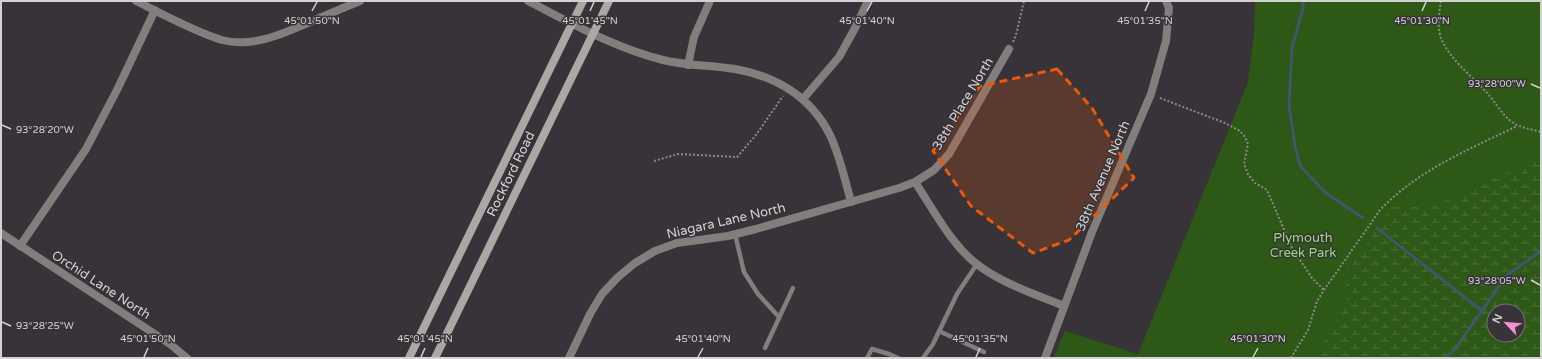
<svg xmlns="http://www.w3.org/2000/svg" width="1542" height="359" font-family="'Varela Round',sans-serif">
<defs>
<pattern id="wetland-marsh" width="20" height="14" patternUnits="userSpaceOnUse"><rect width="20" height="14" fill="#2e5815"/><path d="M1 5h8M5 5V1M11 12h8M15 12V8" fill="none" stroke="#4b6f36"/></pattern>
</defs>
<rect width="100%" height="100%" fill="#373338"/>
<!-- green -->
<path fill="#2e5815" fill-rule="evenodd" d="M1255 1H1541V358H1053L1065 331 1138 354 1248 82 1254 34ZM1494 311H1518V335H1494Z"/>
<!-- wetland -->
<path fill="url(#wetland-marsh)" fill-rule="evenodd" d="M1541 157V358H1314L1347 304 1345 275 1391 207H1431ZM1494 311H1518V335H1494Z"/>
<g fill="none" stroke-linecap="round" stroke-linejoin="round">
<!-- stream -->
<g stroke="#40566d" stroke-width="3">
<path d="M1303 1V8L1292 48 1289 105 1295 147 1301 167 1326 193 1363 218"/>
<path d="M1377 228 1481 310"/>
<path d="M1445 358 1455 349 1507 275 1541 251"/>
</g>
<!-- path -->
<g stroke="#8c888c" stroke-width="2" stroke-dasharray="2 2" stroke-linecap="butt">
<path d="M1441 1C1439 13 1437 26 1441 38 1449 59 1473 77 1488 94 1496 103 1502 115 1512 122 1520 128 1531 129 1541 132"/>
<path d="M1013 42 1016 35 1024 1"/>
<path d="M1160 98 1225 123 1240 131 1245 137 1248 144 1244 164 1248 174 1255 183 1267 190 1292 248 1312 278 1324 290"/>
<path d="M654 161 678 154 737 157 756 135 783 96"/>
<path d="M1291 358 1308 330 1317 301 1324 290 1380 210C1418 170 1468 150 1517 126"/>
</g>
<!-- service -->
<g stroke="#817e7d" stroke-width="4.5">
<path d="M735 234 744 272 758 294 779 317"/>
<path d="M939 331 984 352"/>
<path d="M765 348 793 288"/>
<path d="M867 358 872 349 889 354 898 358"/>
<path d="M923 358 933 344 957 294 977 264"/>
</g>
<!-- minor -->
<g stroke="#817e7d" stroke-width="8">
<path d="M136 1C162 14 195 32 222 40 253 48 282 34 310 22 326 15 343 8 360 1"/>
<path d="M528 1C571 23 615 48 663 60 687 66 711 65 735 69 776 76 811 97 830 135 840 156 845 180 851 202"/>
<path d="M688 65 694 37 710 1"/>
<path d="M803 99 839 57 854 30 868 1"/>
<path d="M915 182C933 209 952 246 978 265 1003 284 1035 294 1064 306"/>
<path d="M1 233 170 344 187 358"/>
<path d="M20 246 86 149 118 88 155 10"/>
<path d="M569 358 590 314 602 294 618 277 635 263 655 251 677 243 728 236 756 229 899 188 915 182 934 170 949 154 1009 49"/>
<path d="M1045 358 1092 232 1151 94 1166 41 1169 8 1166 1"/>
</g>
<!-- secondary -->
<g stroke="#aca7a5" stroke-width="8">
<path d="M409 358 583 1"/>
<path d="M435 358 609 1"/>
</g>
</g>
<!-- marked area -->
<path fill="#e8590c" fill-opacity="0.2" stroke="#e8590c" stroke-width="3" stroke-dasharray="8 5" stroke-linejoin="round" d="M1057 69 1092 108 1134 178 1069 240 1033 253 971 206 933 151 980 86Z"/>
<!-- ticks -->
<path fill="none" stroke="#d4d1d4" stroke-width="1.5" d="M312 11 317 2M590 11 594 2M867 11 872 2M1145 11 1149 2M1422 11 1426 2M1531 84 1540 88M2 125 11 129M1531 280 1540 285M2 322 11 326M144 357 148 348M421 357 425 348M698 357 703 348M976 357 980 348M1253 357 1258 348"/>
<g text-anchor="middle" dominant-baseline="central" stroke-width="3" stroke-linejoin="round" paint-order="stroke">
<!-- street labels -->
<g font-size="13" fill="#d4d1d4" stroke="#373338">
<text transform="translate(963 104) rotate(-59)">38th Place North</text>
<text transform="translate(511 174) rotate(-64)">Rockford Road</text>
<text transform="translate(1103 176) rotate(-67)">38th Avenue North</text>
<text transform="translate(726 221) rotate(-13)">Niagara Lane North</text>
<text transform="translate(101 285) rotate(33)">Orchid Lane North</text>
</g>
<!-- park labels -->
<g font-size="13" fill="#98da79" stroke="#373338">
<text x="1303" y="238">Plymouth<tspan x="1303" dy="15">Creek Park</tspan></text>
</g>
</g>
<g font-size="10" text-anchor="middle" fill="#d4d1d4" stroke="#373338" stroke-width="3" stroke-linejoin="round" paint-order="stroke">
<text x="312" y="24">45°01'50"N</text>
<text x="590" y="24">45°01'45"N</text>
<text x="1145" y="24">45°01'35"N</text>
<text x="867" y="24">45°01'40"N</text>
<text x="1422" y="24">45°01'30"N</text>
<text x="1497" y="87">93°28'00"W</text>
<text x="45" y="133">93°28'20"W</text>
<text x="1497" y="284">93°28'05"W</text>
<text x="45" y="329">93°28'25"W</text>
<text x="148" y="342">45°01'50"N</text>
<text x="425" y="342">45°01'45"N</text>
<text x="703" y="342">45°01'40"N</text>
<text x="980" y="342">45°01'35"N</text>
<text x="1258" y="342">45°01'30"N</text>
</g>
<!-- border -->
<rect width="1542" height="359" fill="none" stroke="#d4d1d4" stroke-width="4"/>
<!-- north arrow -->
<g transform="translate(1506 323) rotate(296)"><circle r="19" fill="#373338" stroke="#767276"/>
<path d="M0-3L7 15L0 10L-7 15Z" fill="#f590d1"/>
<text y="-6" font-size="11" font-weight="bold" text-anchor="middle" fill="#d4d1d4">N</text>
</g>
</svg>
